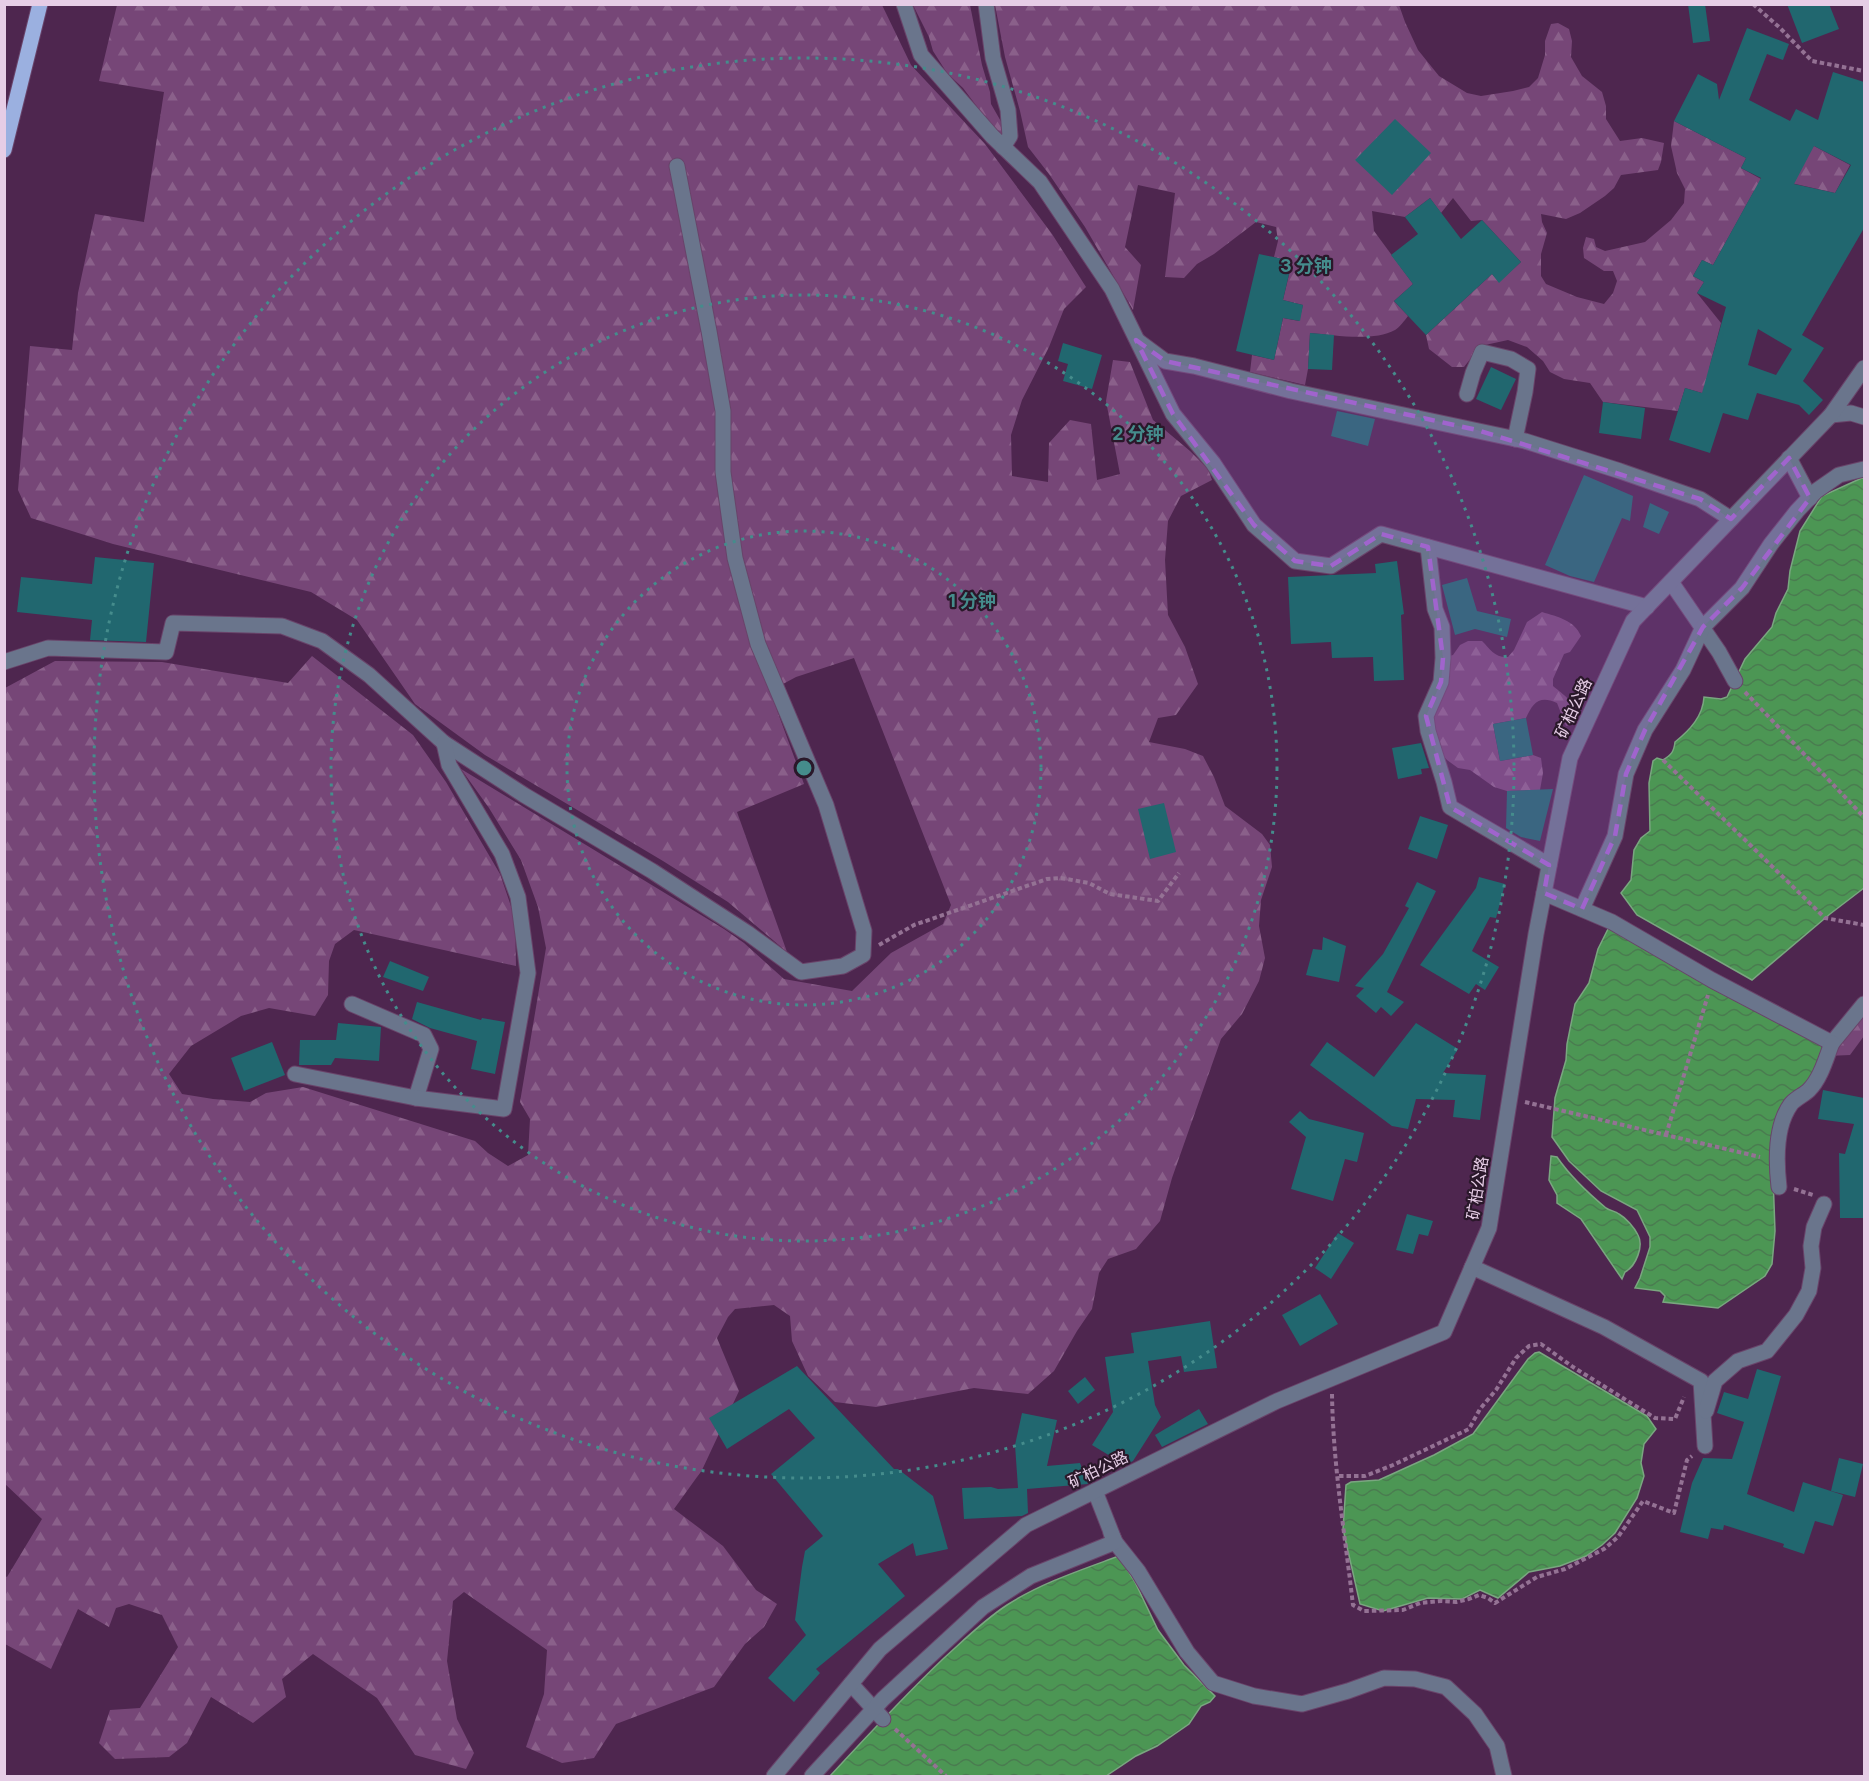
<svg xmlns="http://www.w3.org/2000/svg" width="1869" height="1781" font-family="Inter,'Noto Sans SC',sans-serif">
<defs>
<pattern id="forest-firs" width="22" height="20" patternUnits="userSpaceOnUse" patternTransform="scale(1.5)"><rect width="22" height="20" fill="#764677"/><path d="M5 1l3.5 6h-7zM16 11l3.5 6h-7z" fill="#8a608a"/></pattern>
<pattern id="water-waves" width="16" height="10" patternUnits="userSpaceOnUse" patternTransform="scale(1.5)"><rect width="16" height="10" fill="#4c9654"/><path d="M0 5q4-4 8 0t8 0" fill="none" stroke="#4a7c50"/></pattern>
</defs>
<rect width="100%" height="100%" fill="#4e264f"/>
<!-- forest -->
<g fill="url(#forest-firs)">
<path d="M117 5H882L911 65 985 144 1052 234 1086 287 1064 309 1049 347 1022 400 1011 435 1012 476 1048 482 1049 443 1070 420 1091 424 1097 480 1120 474 1106 401 1113 360 1130 362 1153 420 1190 451 1208 469 1212 480 1181 496 1168 521 1165 560 1168 615 1185 647 1198 684 1176 715 1158 718 1149 742 1185 749 1203 756 1214 777 1225 806 1262 834 1270 845 1272 867 1261 900 1259 926 1265 958 1259 981 1242 1014 1221 1039 1172 1178 1160 1221 1136 1249 1108 1259 1099 1273 1092 1309 1077 1331 1054 1371 1028 1394 974 1388 876 1407 835 1402 808 1376 792 1341 790 1316 774 1305 735 1309 728 1317 717 1338 739 1391 702 1470 674 1509 723 1546 756 1590 777 1604 764 1627 745 1644 714 1687 616 1724 594 1758 562 1763 526 1747 544 1694 547 1650 464 1592 453 1601 447 1661 457 1719 474 1753 466 1769 415 1755 377 1698 313 1654 282 1679 286 1697 253 1723 211 1697 187 1743 169 1757 115 1759 99 1743 110 1710 140 1708 178 1647 162 1615 129 1604 116 1608 109 1627 78 1609 51 1669 5 1644V1576L7 1577 42 1519 4 1483 5 688 55 661 162 662 288 683 312 656 413 735 446 782 500 874 515 918 516 966 354 930 335 944 329 961 328 995 315 1016 269 1008 241 1016 191 1046 169 1074 182 1094 213 1099 250 1102 266 1093 303 1087 475 1141 488 1153 508 1166 528 1155 530 1119 520 1102 546 948 538 907 521 860 489 808 461 769 724 929 744 943 784 979 852 991 891 953 943 924 951 905 854 658 796 677 770 691 804 784 737 812 787 952 728 902 663 861 485 755 415 704 357 620 311 592 113 544 31 518 18 490 30 346 72 350 78 293 95 214 144 222 164 92 99 81Z"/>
<path d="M913 5H970L982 65 990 92 991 104 1003 125V135L993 128 963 88 947 73 933 51 929 37Z"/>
<path d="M995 5H1399L1405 22 1418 50 1439 76 1467 93 1481 96 1513 91 1529 87 1538 78 1545 55V41L1551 24 1558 23 1569 29 1572 41 1571 57 1582 76 1602 92 1606 106V119L1620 141 1642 138 1664 143 1661 162 1658 170 1621 175 1614 188 1605 196 1580 213 1566 219 1541 214 1542 222 1547 233 1541 254V276L1546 284 1577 297 1604 304 1613 293 1617 281 1613 271H1604L1584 258 1583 248 1586 237 1594 239 1596 247 1605 251 1645 242 1671 220 1684 203 1685 189 1677 173 1671 146 1674 121 1746 158 1741 168 1761 179 1814 146 1850 165 1835 193 1774 179 1764 195 1754 191 1713 265 1702 260 1693 276 1704 282 1697 293 1721 323 1709 369V395L1685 388 1678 411 1603 402 1590 383 1564 379 1550 372 1543 361 1527 347 1508 340 1485 345 1478 349 1464 367H1452L1429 349 1426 335 1492 274 1499 282 1521 262 1482 220 1471 221 1453 198 1441 213 1430 198 1405 217 1372 211 1374 231 1413 284 1394 301 1408 316C1404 321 1400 327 1395 330 1373 342 1334 335 1310 333L1308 369 1305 385 1250 372 1252 355 1274 360 1283 318 1299 321 1303 305 1283 300 1292 262 1274 257 1278 241 1276 227 1256 222 1214 254 1197 264 1184 278 1165 277 1175 193 1138 185 1125 247 1141 265 1133 310 1085 227 1049 174 1028 147 1020 111 1005 57Z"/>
<path d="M1542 612C1558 617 1574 620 1581 636L1570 652 1564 654 1553 679V686C1566 697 1581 705 1574 724L1566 726 1557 703C1539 695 1533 703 1526 718L1493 724 1500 761 1533 755 1541 758 1543 773 1540 790 1507 791 1494 787 1470 770 1458 768 1447 760 1432 743V704L1443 658 1453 655 1460 645 1468 641H1482C1490 649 1495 658 1508 657L1514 650 1527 622Z"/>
<path d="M1864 1014V1036L1850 1055 1827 1056Z"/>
</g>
<!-- water -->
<g fill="url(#water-waves)" stroke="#7aa680" stroke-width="1.5">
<path d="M1864 477V888L1830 914 1752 980 1637 915 1621 893 1631 880 1634 850 1641 838 1650 831 1649 783 1653 761 1657 758 1663 760C1671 755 1674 752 1675 742 1690 730 1703 716 1704 697L1721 699 1727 697 1745 659 1772 627 1776 613 1788 589 1790 571 1800 531 1822 496Z"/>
<path d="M1610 925 1826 1045 1817 1077 1791 1101 1773 1176 1775 1231 1772 1264 1765 1276 1718 1308 1663 1302 1665 1296 1660 1291 1635 1288 1640 1278 1650 1247V1237L1637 1210 1601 1191 1569 1161 1552 1137 1555 1098 1566 1060 1567 1044 1575 1004 1589 983 1598 949Z"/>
<path d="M1551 1156 1557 1157C1570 1176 1588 1193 1606 1208 1611 1211 1615 1211 1619 1214 1626 1218 1634 1227 1638 1235 1644 1246 1636 1266 1625 1272L1622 1279 1581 1219 1557 1203V1195L1549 1180Z"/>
<path d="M1539 1352 1647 1416 1656 1429 1644 1444 1641 1463 1644 1476 1637 1498 1615 1533 1602 1545 1586 1556 1560 1566 1529 1572 1498 1598 1480 1590 1462 1599 1428 1598 1383 1611 1360 1604 1343 1529 1346 1485 1351 1482 1379 1480 1434 1455 1473 1434 1528 1359 1535 1353Z"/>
<path d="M1119 1556 1135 1582 1158 1630 1184 1665 1215 1696 1210 1702 1201 1706 1189 1724 1157 1746 1136 1756 1106 1776H830C867 1736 904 1696 944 1658 964 1640 984 1620 1007 1605 1041 1583 1081 1570 1119 1556Z"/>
</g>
<!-- building -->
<g fill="#21676f" fill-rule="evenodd">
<path d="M1688 4H1705L1710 41 1693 43Z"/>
<path d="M1787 4H1829L1839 29 1802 43Z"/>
<path d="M1747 28 1789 44 1783 60 1767 54 1749 100 1790 121 1796 109 1818 120 1833 72 1864 82V228L1802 335 1824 348 1803 381 1823 400 1809 415 1799 405 1757 393 1748 420 1723 413 1710 453 1669 440 1685 388 1702 393 1726 307 1697 293 1704 282 1693 276 1702 260 1713 265 1761 178 1741 168 1746 158 1674 121 1698 74 1717 84 1719 100ZM1814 146 1851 165 1835 193 1794 184ZM1758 329 1792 349 1776 375 1748 365Z"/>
<path d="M1395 119 1431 153 1392 195 1355 160Z"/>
<path d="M1430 198 1461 239 1482 220 1521 262 1499 283 1492 274 1426 335 1394 301 1413 284 1391 255 1418 234 1405 217Z"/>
<path d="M1259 254 1292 261 1283 300 1303 305 1300 321 1283 318 1274 360 1236 351Z"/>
<path d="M1310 333 1334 335 1332 370 1308 369Z"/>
<path d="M1063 343 1102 355 1092 389 1063 381 1068 364 1058 361Z"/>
<path d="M1491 367 1516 379 1501 410 1476 399Z"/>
<path d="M1603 402 1645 408 1641 439 1599 433Z"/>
<path d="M1337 411 1375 419 1368 446 1331 436Z"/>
<path d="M1584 475 1633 496 1630 521 1622 518 1594 582 1570 576 1545 565Z"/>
<path d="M1650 503 1669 512 1659 534 1643 527Z"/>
<path d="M95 557 154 563 146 642 90 640 92 620 17 612 21 577 92 584Z"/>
<path d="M1397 561 1404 614 1401 615 1404 680 1374 681 1373 657 1332 658 1331 642 1291 644 1288 577 1376 573 1375 564Z"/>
<path d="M1467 578 1477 611 1511 619 1507 637 1475 629 1455 635 1442 585Z"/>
<path d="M1526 718 1533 755 1500 761 1493 724Z"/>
<path d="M1421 743 1429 768 1421 769 1422 774 1398 779 1392 748Z"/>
<path d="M1553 789 1540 841 1521 837 1506 828 1507 791Z"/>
<path d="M1164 803 1176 852 1150 859 1138 809Z"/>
<path d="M1420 816 1448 825 1437 859 1408 849Z"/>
<path d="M1479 877 1505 884 1496 918 1490 917 1472 951 1499 967 1485 990 1476 984 1469 994 1420 965 1476 888Z"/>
<path d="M1417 882 1436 891 1387 992 1404 1002 1391 1016 1381 1007 1376 1013 1356 996 1364 988 1355 986 1383 954 1409 908 1405 906Z"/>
<path d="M1323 937 1346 946 1339 982 1306 975 1313 949 1322 950Z"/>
<path d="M390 961 429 977 423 991 383 977Z"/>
<path d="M417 1002 481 1020 482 1018 505 1022 495 1074 471 1069 477 1041 430 1028 412 1019Z"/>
<path d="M338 1023 381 1027 379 1061 335 1058 331 1065H299L300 1040H336Z"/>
<path d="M1416 1023 1458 1049 1443 1073 1486 1075 1480 1120 1453 1117 1455 1100 1416 1099 1408 1129 1392 1126 1310 1065 1327 1042 1374 1077Z"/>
<path d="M272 1042 285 1075 244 1091 231 1058Z"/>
<path d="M1823 1090 1864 1098V1218H1840L1839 1153 1845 1154 1854 1124 1818 1119Z"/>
<path d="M1300 1111 1309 1119 1364 1133 1357 1162 1345 1159 1333 1201 1291 1189 1306 1137 1289 1122Z"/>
<path d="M1407 1214 1433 1221 1428 1236 1419 1234 1413 1254 1396 1250Z"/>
<path d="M1338 1233 1354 1243 1331 1279 1315 1268Z"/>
<path d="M1320 1294 1338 1324 1300 1346 1282 1315Z"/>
<path d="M1210 1321 1217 1368 1184 1372 1181 1356 1148 1361 1155 1405 1161 1417 1133 1461 1125 1465 1092 1445 1113 1412 1105 1357 1134 1353 1131 1333Z"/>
<path d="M797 1366 894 1469H898L933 1496 948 1549 916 1556 913 1543 878 1564 905 1596 816 1669 820 1673 794 1702 768 1678 806 1635 795 1620 802 1567 805 1551 823 1536 771 1474 815 1438 789 1409 727 1449 709 1418Z"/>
<path d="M1757 1369 1781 1376 1747 1494 1794 1512 1803 1482 1843 1495 1833 1526 1815 1521 1804 1554 1783 1547 1784 1544 1724 1525 1723 1530 1711 1528 1708 1539 1680 1532 1692 1483 1703 1458 1732 1459 1744 1422 1717 1413 1724 1392 1748 1399Z"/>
<path d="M1085 1377 1095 1390 1078 1404 1068 1391Z"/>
<path d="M1199 1409 1208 1424 1162 1447 1155 1435Z"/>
<path d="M1022 1413 1057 1420 1047 1466 1080 1463 1088 1484 1027 1489 1028 1513 1022 1516 964 1519 962 1488 991 1487 998 1489 1018 1488 1015 1445Z"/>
<path d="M1839 1458 1863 1464 1855 1497 1831 1491Z"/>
</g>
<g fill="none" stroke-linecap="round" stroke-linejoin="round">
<!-- minor casing -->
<g stroke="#69446a" stroke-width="17">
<g id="minor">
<path d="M904 4 921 55 992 136 1040 182 1112 289 1173 414 1213 463 1254 525 1295 561 1331 566 1381 534 1647 607"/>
<path d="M986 4 993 58 1008 110 1010 136 1003 147"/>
<path d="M1138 341 1165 361 1194 366 1291 391 1525 441 1620 471 1700 499 1731 519"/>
<path d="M1467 394 1473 373 1482 352 1511 359 1528 369 1525 392 1515 439"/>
<path d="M1831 415 1851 413 1864 417"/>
<path d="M1789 458 1810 498"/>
<path d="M1428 547 1435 609 1442 627 1443 658 1441 682 1426 716 1428 731 1444 782 1450 807 1549 865"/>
<path d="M1671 582 1719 652 1735 681"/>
<path d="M4 662 48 648 166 652 173 623 282 626 322 641 369 675 444 743 524 795 652 871 749 934 801 972 843 966 863 955 864 931 826 805 758 644 735 558 723 472V411L709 331 677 166"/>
<path d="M1544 893 1612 922 1712 980 1832 1043 1864 1004"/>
<path d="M1582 909 1615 836 1626 774 1645 730 1683 670 1703 627 1742 588 1771 544 1797 511 1816 491 1839 475 1864 469"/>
<path d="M352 1004 424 1035 431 1049 416 1098"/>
<path d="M295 1074 416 1098 504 1109 528 973 518 897 502 854 449 765 444 743"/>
<path d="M1779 1187C1776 1161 1775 1126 1791 1104 1796 1098 1804 1095 1809 1090 1821 1078 1826 1058 1832 1043"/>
<path d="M1472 1267 1604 1327 1701 1381 1705 1446"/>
<path d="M1706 1411 1715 1381 1738 1361 1767 1351 1796 1315 1809 1291 1813 1268 1811 1246 1814 1227 1824 1204"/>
<path d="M1095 1491 1115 1542 1138 1571 1187 1652 1213 1683 1254 1696 1302 1704 1348 1691 1384 1678 1415 1679 1446 1687 1475 1714 1497 1746 1504 1776"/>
<path d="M851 1684 883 1719"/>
<path d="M774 1776 880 1649 1026 1525 1277 1401 1444 1332 1489 1228 1536 934 1570 758 1633 621 1831 415 1864 368"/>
<path d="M812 1776 883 1699 983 1607 1031 1576 1115 1542 1111 1533"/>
</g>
</g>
<!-- major casing -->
<g stroke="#69446a" stroke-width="17">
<path id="major" d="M4 150 40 4"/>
</g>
<!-- path -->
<g stroke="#947294" stroke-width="4" stroke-dasharray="4.5 3" stroke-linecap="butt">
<path d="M1753 4 1779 27 1812 61 1864 71"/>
<path d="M1745 692 1864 817"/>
<path d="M1663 760 1825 918 1864 925"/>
<path d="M879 945 914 925 1047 879 1061 878 1089 883 1110 894 1158 901 1179 873"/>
<path d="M1525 1102 1760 1157"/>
<path d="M1666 1135 1708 995"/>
<path d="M1794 1189 1813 1195"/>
<path d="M1332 1394C1333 1465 1345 1535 1353 1605L1364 1611 1403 1610 1420 1603 1441 1601 1456 1602 1469 1599 1479 1595 1488 1598 1495 1603 1537 1577 1565 1569 1604 1549 1618 1537 1643 1501 1674 1513 1687 1460 1692 1456"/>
<path d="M1339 1476H1365L1393 1465 1469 1429 1480 1409 1496 1390 1516 1358 1529 1346 1541 1344 1573 1367 1655 1418 1675 1419 1684 1397"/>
<path d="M895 1729 946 1776"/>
</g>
<!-- minor -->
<use href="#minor" stroke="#6a758c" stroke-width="15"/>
<!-- major -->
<use href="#major" stroke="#9bb0e0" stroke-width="15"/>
</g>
<!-- marked area -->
<path fill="#a064cd" fill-opacity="0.2" stroke="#a064cd" stroke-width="4.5" stroke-dasharray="12 8" stroke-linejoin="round" d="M1136 340 1165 361 1477 430 1700 499 1731 519 1789 458 1810 498 1742 588 1703 627 1645 730 1626 774 1615 836 1582 909 1544 893 1549 865 1450 807 1426 716 1441 682 1443 658 1428 547 1381 534 1331 566 1295 561 1254 525 1173 414Z"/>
<!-- distance rings -->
<g fill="none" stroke="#458c8c" stroke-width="3" stroke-dasharray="3 6">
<circle cx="804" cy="768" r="237"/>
<circle cx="804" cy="768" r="473"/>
<circle cx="804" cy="768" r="710"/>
</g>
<g text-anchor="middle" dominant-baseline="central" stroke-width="4.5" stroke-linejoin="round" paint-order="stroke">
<!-- street labels -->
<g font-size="16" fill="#e6cde6" stroke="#2a182a">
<text transform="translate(1573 708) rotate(-65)">矿柏公路</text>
<text transform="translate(1477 1188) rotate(-81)">矿柏公路</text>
<text transform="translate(1098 1469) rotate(-26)">矿柏公路</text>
</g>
</g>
<circle cx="804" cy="768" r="9" fill="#458c8c" stroke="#2a182a" stroke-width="3"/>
<g font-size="18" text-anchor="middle" font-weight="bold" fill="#458c8c" stroke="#2a182a" stroke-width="4.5" stroke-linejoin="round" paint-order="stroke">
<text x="1306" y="272">3 分钟</text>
<text x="1138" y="440">2 分钟</text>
<text x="972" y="607">1 分钟</text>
</g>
<!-- border -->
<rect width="1869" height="1781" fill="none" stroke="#e6cde6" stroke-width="12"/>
</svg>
